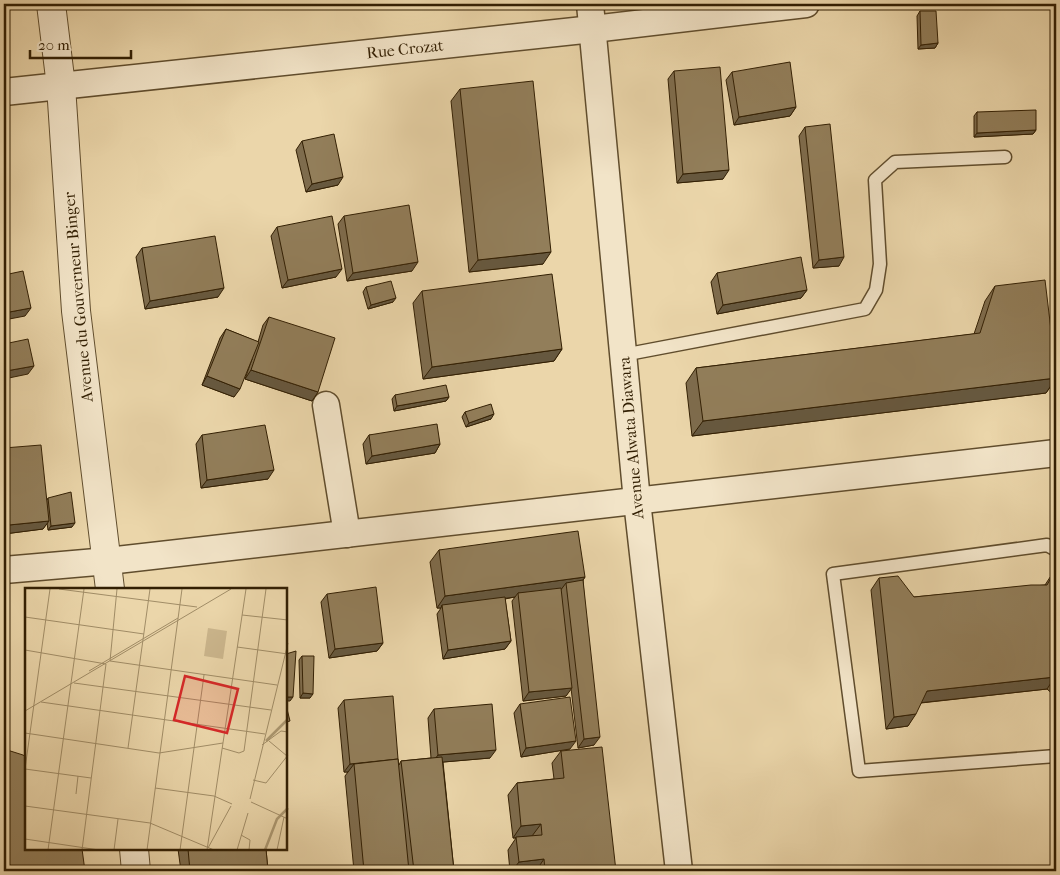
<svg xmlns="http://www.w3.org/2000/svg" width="1060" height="875" font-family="'IM FELL French Canon',serif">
<rect width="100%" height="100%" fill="#ebd6aa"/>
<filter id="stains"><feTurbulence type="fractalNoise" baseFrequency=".004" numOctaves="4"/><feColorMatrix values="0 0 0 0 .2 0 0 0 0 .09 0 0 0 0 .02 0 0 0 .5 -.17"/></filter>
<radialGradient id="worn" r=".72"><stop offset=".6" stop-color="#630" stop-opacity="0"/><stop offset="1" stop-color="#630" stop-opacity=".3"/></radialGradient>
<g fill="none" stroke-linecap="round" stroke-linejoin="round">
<!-- service casing -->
<g stroke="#604d2d" stroke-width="15">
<g id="service">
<path d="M623 355 865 309 876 290 880 264 875 180 895 162 1005 157"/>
<path d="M1056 550 1047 545 833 574 859 771 1056 756"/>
</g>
</g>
<!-- minor casing -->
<g stroke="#604d2d" stroke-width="29">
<g id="minor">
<path d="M590 4 637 501 679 871"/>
<path d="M4 92 593 29 806 4"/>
<path d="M326 405 347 534"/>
<path d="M4 570 108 561 1056 453"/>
</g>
</g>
<!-- tertiary casing -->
<g stroke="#604d2d" stroke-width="30">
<g id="tertiary">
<path d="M51 4 61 86 76 311 110 589"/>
<path d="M134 849 136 871"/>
</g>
</g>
<!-- service -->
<use href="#service" stroke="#f2e4c8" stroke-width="12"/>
<!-- minor -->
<use href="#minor" stroke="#f2e4c8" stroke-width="26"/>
<!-- tertiary -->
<use href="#tertiary" stroke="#f2e4c8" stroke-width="28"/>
</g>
<!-- wall -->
<g fill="#7e6c4d" stroke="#321f03">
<path d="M920 11 938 43 935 48 918 49 917 16Z"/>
<path d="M674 71 723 179 677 183 668 79Z"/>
<path d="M732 72 796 107 790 116 734 125 726 80Z"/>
<path d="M460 89 543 264 469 272 451 101Z"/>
<path d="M977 112 1036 130 1033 134 974 137V116Z"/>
<path d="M805 127 839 266 813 268 799 136Z"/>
<path d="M302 141 338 185 306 192 296 150Z"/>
<path d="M344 216 412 271 347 281 338 224Z"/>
<path d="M277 227 336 277 282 288 271 236Z"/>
<path d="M142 248 218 297 145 309 136 257Z"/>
<path d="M717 273 807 290 801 298 717 314 711 282Z"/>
<path d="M995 286 1056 372V379L1046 393 692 436 686 383 696 368 974 334 985 301Z"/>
<path d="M366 287 393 302 368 309 363 292Z"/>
<path d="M422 291 562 349 554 361 423 379 413 303Z"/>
<path d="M269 317 318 392 312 401 245 379 252 359 234 397 202 385 220 338 226 329 258 342 263 325Z"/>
<path d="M395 395 449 397 446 401 394 411 392 399Z"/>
<path d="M465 412 491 419 466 427 462 417Z"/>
<path d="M202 435 268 479 201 488 196 444Z"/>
<path d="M369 435 440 444 435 453 366 464 363 444Z"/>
<path d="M4 448 47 500 48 498 72 527 48 530 47 523 43 529 4 534Z"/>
<path d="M439 550 585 577 583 580 594 745 578 748 571 688 566 696 523 701 512 601 515 597 505 599 511 641 505 649 443 659 437 614 441 608H437L430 562Z"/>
<path d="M1056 568V697L1047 689 921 703 908 726 886 729 871 590 879 578 914 597 1045 585Z"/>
<path d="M327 594 383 643 377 651 329 658 321 602Z"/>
<path d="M302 656 310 698H300L299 660Z"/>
<path d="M344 700 398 759 399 765 401 761 431 758 428 718 434 709 490 758 443 762 454 871H354L345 776 348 772H344L338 708Z"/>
<path d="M520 704 570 749 521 757 514 713Z"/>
<path d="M4 749 85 871H4Z"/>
<path d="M561 751 616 871H510L508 850 516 838H513L508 795 517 783 554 779 552 763Z"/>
<path d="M178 849H266L268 871H181Z"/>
</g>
<!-- shaded-wall -->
<g fill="#66583f" stroke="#321f03">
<path d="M111 4H139L109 8Z"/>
<path d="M225 4H245L223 6Z"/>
<path d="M938 43 935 48 918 49 921 45Z"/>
<path d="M796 107 790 116 734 125 739 117Z"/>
<path d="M1036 130 1033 134 974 137 977 133Z"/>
<path d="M729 170 723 179 677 183 683 174Z"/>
<path d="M343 177 338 185 306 192 312 184Z"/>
<path d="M551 252 543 264 469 272 478 260Z"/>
<path d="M844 257 839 266 813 268 819 260Z"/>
<path d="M418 262 412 271 347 281 353 273Z"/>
<path d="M342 269 336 277 282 288 288 280Z"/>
<path d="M224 288 218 297 145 309 150 301Z"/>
<path d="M807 290 801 298 717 314 723 305Z"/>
<path d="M396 298 393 302 368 309 371 305Z"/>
<path d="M31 308 25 316 4 320V313Z"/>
<path d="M562 349 554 361 423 379 432 367Z"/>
<path d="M34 366 28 374 4 379V375L6 371Z"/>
<path d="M251 370 318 392 312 401 245 379Z"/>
<path d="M207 376 240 389 234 397 202 385Z"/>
<path d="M1056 378 1046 393 692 436 703 421Z"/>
<path d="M449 397 446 401 394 411 397 406Z"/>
<path d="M494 414 491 419 466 427 469 423Z"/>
<path d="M440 444 435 453 366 464 372 456Z"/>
<path d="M274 470 268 479 201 488 207 480Z"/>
<path d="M49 521 43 529 4 534 9 525Z"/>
<path d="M75 523 72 527 48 530 51 526Z"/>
<path d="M585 577 577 589 566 583 560 591 518 593 515 597 443 607 442 605 441 608H437L445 596Z"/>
<path d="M511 641 505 649 443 659 448 650Z"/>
<path d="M383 643 377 651 329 658 335 649Z"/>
<path d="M1055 677 1047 689 918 703 927 691Z"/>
<path d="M572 688 566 696 523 701 529 692Z"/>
<path d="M303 693 313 694 310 698H300Z"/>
<path d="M286 697H293L290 701H286Z"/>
<path d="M916 714 908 726 886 729 894 717Z"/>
<path d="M600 737 594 745 578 748 584 739Z"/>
<path d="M576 741 570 749 521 757 526 748Z"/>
<path d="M496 750 490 758 432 763 438 755Z"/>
<path d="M398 760 354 764 348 772H344L350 764Z"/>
<path d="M541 824 532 836 513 838 521 826Z"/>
<path d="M544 859 536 871H512L519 862Z"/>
</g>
<!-- building -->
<g fill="#927e5a" stroke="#321f03">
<path d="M920 11H936L938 43 921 45Z"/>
<path d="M790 62 796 107 739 117 732 72Z"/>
<path d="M720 67 729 170 683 174 674 71Z"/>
<path d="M533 81 551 252 478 260 460 89Z"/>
<path d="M1036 110V130L977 133V112Z"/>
<path d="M830 124 844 257 819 260 805 127Z"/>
<path d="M334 134 343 177 312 184 302 141Z"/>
<path d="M409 205 418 262 353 273 344 216Z"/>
<path d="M332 216 342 269 288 280 277 227Z"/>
<path d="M215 236 224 288 150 301 142 248Z"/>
<path d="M801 257 807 290 723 305 717 273Z"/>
<path d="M23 271 31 308 4 313V275Z"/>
<path d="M552 274 562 349 432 367 422 291Z"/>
<path d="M1045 280 1056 372V378L703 421 696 368 980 333 995 286Z"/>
<path d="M391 281 396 298 371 305 366 287Z"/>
<path d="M269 317 335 338 318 392 251 370Z"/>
<path d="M226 329 259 342 240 389 207 376Z"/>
<path d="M28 339 34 366 6 371 4 378V344Z"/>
<path d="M446 385 449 397 397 406 395 395Z"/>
<path d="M491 404 494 414 469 423 465 412Z"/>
<path d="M437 424 440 444 372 456 369 435Z"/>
<path d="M265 425 274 470 207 480 202 435Z"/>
<path d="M41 445 49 521 9 525 4 485V448Z"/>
<path d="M71 492 75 523 51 526 48 498Z"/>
<path d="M578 531 585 577 445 596 439 550Z"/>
<path d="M1056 569V678L1055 677 927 691 916 714 894 717 879 578 898 576 914 597 1031 585H1047Z"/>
<path d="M583 580 600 737 584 739 566 583Z"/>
<path d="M376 587 383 643 335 649 327 594Z"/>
<path d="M561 588 572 688 529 692 518 593Z"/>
<path d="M505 597 511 641 448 650 442 605Z"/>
<path d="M296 651 293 697H286V654Z"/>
<path d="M302 656H314L313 694 303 693Z"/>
<path d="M393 696 398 759 350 764 344 700Z"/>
<path d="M570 697 576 741 526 748 520 704Z"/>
<path d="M492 704 496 750 438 755 434 709Z"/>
<path d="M286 705 290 721 286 722Z"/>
<path d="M602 747 616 871H545L544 859 519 862 516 837 542 835 541 824 521 826 517 783 564 778 561 751Z"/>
<path d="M4 749 23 755 26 757V849H82L85 871H14L4 855Z"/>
<path d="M442 757 454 871H414L401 761Z"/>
<path d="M398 759 409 871H364L354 764Z"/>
<path d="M188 849H266L268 871H190Z"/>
</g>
<g text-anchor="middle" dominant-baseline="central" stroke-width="4" stroke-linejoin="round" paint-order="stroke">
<!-- street labels -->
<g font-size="16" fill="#321f03" stroke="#f2e4c8">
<text transform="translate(405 49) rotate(-6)">Rue Crozat</text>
<text transform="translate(78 297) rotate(-95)">Avenue du Gouverneur Binger</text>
<text transform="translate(631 438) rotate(-95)">Avenue Alwata Diawara</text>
</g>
</g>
<!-- overview -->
<g transform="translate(25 588)">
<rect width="262" height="262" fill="#ebd6aa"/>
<path d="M183 40 202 43 198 71 179 68Z" fill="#ccb78e"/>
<path fill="none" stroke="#ac9871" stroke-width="2.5" d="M241 153 263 131M240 262 252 231 263 220"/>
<path fill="none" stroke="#a18d67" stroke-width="1" d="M25 1 0 181 66 190M34 1 172 19M92 1 85 73 252 97M217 27 263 32M0 29 119 46M212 59 263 66M0 62 81 76 57 262M64 83 153 30M49 95 246 122M16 114 240 146M0 123 206 1M0 145 134 165 198 155M244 153 262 168M237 157 256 143 263 144M103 160 125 1M197 160 214 165 219 163 241 1M228 192 241 195 263 167M130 200 189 208 207 216M51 206 53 188M225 211 263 55M226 214 263 231M0 218 125 235 189 262M216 247 225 252 224 262M0 251 74 262M183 260 206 218M23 262 59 1M89 262 93 231M122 262 157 1M155 262 179 87M182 262 221 1M212 262 223 225M252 262 259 229"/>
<path fill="#d62828" fill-opacity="0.15" stroke="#d62828" stroke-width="2.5" d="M160 88 213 101 202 145 149 132Z"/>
<rect width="262" height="262" fill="none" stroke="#321f03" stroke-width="2.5"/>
</g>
<!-- margin -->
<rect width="1060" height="875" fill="none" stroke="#ebd6aa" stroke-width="20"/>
<rect x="5" y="5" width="1050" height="865" fill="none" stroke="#321f03" stroke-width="2.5"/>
<rect x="10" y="10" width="1040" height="855" fill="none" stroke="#321f03"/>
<!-- scale -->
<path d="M30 50v8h101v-8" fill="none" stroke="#321f03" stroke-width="2.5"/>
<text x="38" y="50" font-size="15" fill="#321f03" stroke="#f2e4c8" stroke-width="4" paint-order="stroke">20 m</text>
<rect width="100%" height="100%" filter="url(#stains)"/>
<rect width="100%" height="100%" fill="url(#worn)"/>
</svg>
